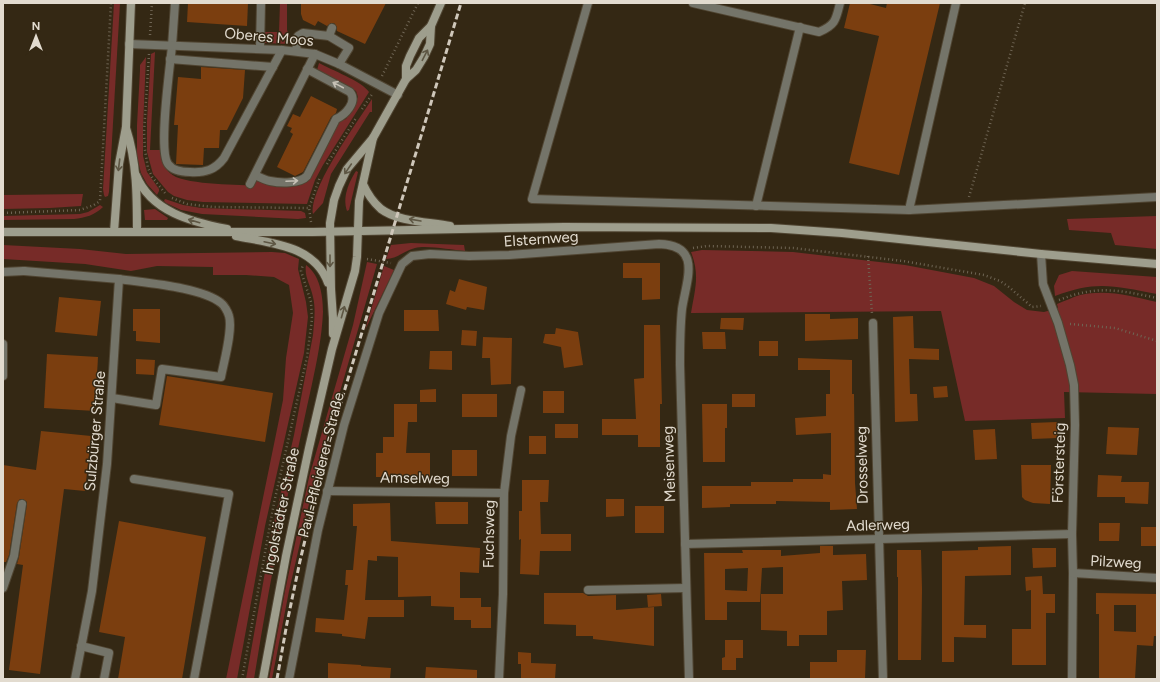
<svg xmlns="http://www.w3.org/2000/svg" width="1160" height="682" font-family="Figtree,sans-serif">
<rect width="100%" height="100%" fill="#342814"/>
<!-- green -->
<g fill="#772b28">
<path d="M114 3H120L109 192 108 196 105 197 104 195 103 189Z"/>
<path d="M280 3H287V30L291 39V43L288 44 265 43V32H279Z"/>
<path d="M155 52 150 150H160C162 158 164 168 170 173 181 185 235 184 253 186L256 180 267 185H296L307 182 339 121 346 119 358 97 356 91 317 70 319 63C331 70 362 81 369 92L323 165 315 180 307 204 203 202 187 200 174 196 168 192 153 174 147 152V121L151 54Z"/>
<path d="M146 57 143 127V156L147 172 159 189V191L157 195 147 184 141 173 137 157V125L140 70V65Z"/>
<path d="M372 99V112H370L331 174 323 203 313 214C309 188 357 123 372 99Z"/>
<path d="M356 171 358 172 349 210 347 211C342 197 349 182 356 171Z"/>
<path d="M83 194 81 206 50 208 3 209V195Z"/>
<path d="M165 199 183 205 201 208 301 211 305 213 306 218 298 219 202 214 181 210 166 203 164 201Z"/>
<path d="M100 205 103 207C95 215 85 218 74 219L3 220V216L80 214 88 212Z"/>
<path d="M155 209 168 218 167 220H145L144 210Z"/>
<path d="M1157 216V249L1115 245 1111 233 1069 230 1067 219Z"/>
<path d="M411 243 464 245 465 251C451 250 427 245 415 248 405 250 397 259 386 259L391 245Z"/>
<path d="M3 245 80 249 126 254 272 252 285 253 299 259 298 269 306 302 308 317 304 353 265 526 237 679H226L283 400 286 358 293 313 289 285 274 277 246 275H213V267L157 266 131 271 85 264 3 259Z"/>
<path d="M702 250 793 252 905 265 974 278 994 286 1014 302 1027 310 1044 312 1058 308 1057 304C1065 301 1073 297 1080 295 1107 289 1131 296 1157 302V394L1064 392 1065 418 965 421 941 311 691 313C695 289 700 275 691 252Z"/>
<path d="M367 262 377 264 315 478 289 591 272 679H269L285 591 309 477 353 325Z"/>
<path d="M306 265C320 275 323 296 323 312 322 336 317 361 312 384 305 415 299 445 292 476 277 543 265 611 254 679H246L273 527 294 435 313 335C314 323 316 309 313 297 311 286 304 277 306 265Z"/>
<path d="M384 266 394 270 365 330Z"/>
<path d="M1072 271 1157 277V294C1115 286 1096 280 1055 296L1054 286 1059 275Z"/>
</g>
<!-- building -->
<g fill="#7b3e0f" fill-rule="evenodd">
<path d="M188 3H248L247 26 187 22Z"/>
<path d="M301 3H386L365 44 337 31V27L334 23H331L327 26 318 21 315 26 303 20 301 14Z"/>
<path d="M850 3H866L886 8 887 3H940L899 175 849 163 879 36 844 28Z"/>
<path d="M201 67 245 70 243 98 227 130H220L219 148H204L203 165 176 164 178 125H174L178 77 201 79Z"/>
<path d="M311 96 337 109 336 113 331 117 303 172 295 176 277 167 293 134 290 132 292 128 287 126 293 114 300 117Z"/>
<path d="M623 263H660V299L642 300V278H623Z"/>
<path d="M459 279 487 287 484 310 467 307 466 310 446 304 450 290 455 292Z"/>
<path d="M59 297 101 301 97 336 55 332Z"/>
<path d="M133 309H160V343L136 341V331H133Z"/>
<path d="M404 310H438L439 331H404Z"/>
<path d="M805 314H830V319L858 318V339L805 341Z"/>
<path d="M913 316 914 348 939 349V360L909 359 910 394H917L918 421 895 422 893 317Z"/>
<path d="M721 318H744L743 330 720 329Z"/>
<path d="M644 325H660L662 404H660V447H638V435H602V419H636L634 379 644 378Z"/>
<path d="M556 328 578 332 583 365 564 368 561 347 543 343 545 334H555Z"/>
<path d="M462 330 477 331 476 346 461 345Z"/>
<path d="M702 332H725L726 349H703Z"/>
<path d="M483 337 512 338 511 384 491 385 490 358H482Z"/>
<rect x="759" y="341" width="19" height="15"/>
<path d="M430 351H452V370L429 369Z"/>
<path d="M47 354 98 357 95 411 44 408Z"/>
<path d="M798 358 852 360V394H854L855 483 857 509 830 510V502L776 501V504H730V507L702 508V486H751V482H793V479H823V474L831 475V433L796 435 795 418 826 416V394H830V370H798Z"/>
<path d="M136 359 155 360 154 375 136 374Z"/>
<path d="M167 376 273 393 265 442 159 425Z"/>
<path d="M947 386 948 397 934 398 933 387Z"/>
<path d="M436 389V402H420V390Z"/>
<rect x="543" y="391" width="21" height="22"/>
<rect x="462" y="394" width="35" height="23"/>
<rect x="732" y="394" width="23" height="13"/>
<path d="M394 404H417V422H408L406 453H430V477H376V453H383V437H394Z"/>
<path d="M702 404H727V428H725V462H703Z"/>
<path d="M1057 422 1058 438 1032 439 1031 423Z"/>
<rect x="555" y="424" width="23" height="14"/>
<path d="M1108 427 1139 428 1137 455 1106 454Z"/>
<path d="M995 429 997 459 975 460 973 430Z"/>
<path d="M41 431 91 436 85 491 64 489 40 674 9 670 23 565 17 564 19 557 27 504V502L23 499H20L17 503 9 555 6 562H3V465L36 470Z"/>
<rect x="529" y="436" width="17" height="18"/>
<rect x="452" y="450" width="25" height="26"/>
<path d="M1021 465H1051L1050 504 1033 503 1025 500 1022 497Z"/>
<path d="M1098 475 1122 476 1121 482H1149L1148 504 1125 503V497H1097Z"/>
<path d="M522 480H549L548 502H540L541 534H571V551H540L539 575 520 574 521 539 519 540V511H522Z"/>
<path d="M606 499H624V516L606 517Z"/>
<path d="M435 502H468V524H436Z"/>
<path d="M390 503 391 541 480 548 479 573 460 572V598H481V607H491V628H471V620H454V607L431 606V596L398 597V557L377 556V561L368 560 365 600H404V617H368L365 639 342 636V634L315 632 316 618 344 620 348 585H345L346 570H353L357 526H353V504Z"/>
<rect x="635" y="506" width="29" height="27"/>
<path d="M119 521 206 537 182 679H118L125 637 99 632Z"/>
<path d="M1099 523H1120L1119 541H1099Z"/>
<rect x="1141" y="527" width="16" height="19"/>
<path d="M820 546H833V555L866 554 867 580 842 581 843 610 827 611V635H799V646H787V631L761 630V594H783V567L762 568 760 602H727V620H705L704 553H743L742 550H781V556L820 553ZM748 568 747 591 725 590V569Z"/>
<path d="M1011 546V575L965 576 964 625H986V638L954 637V662H942V551L978 550V547Z"/>
<path d="M1032 548H1056V567L1033 568Z"/>
<path d="M897 550H921L922 589 921 660H898V577H897Z"/>
<path d="M1042 576 1043 594H1055V613H1046V665H1012V629H1031V590L1026 591 1025 577Z"/>
<path d="M544 593H583L588 596 616 595V610L654 607V646L593 639V636H576V625L544 624Z"/>
<path d="M1096 593 1157 594V636H1154L1153 646 1137 645 1135 679H1099V614H1096ZM1114 605H1136V632L1114 631Z"/>
<path d="M661 594 662 606 648 607 647 595Z"/>
<path d="M725 640H743V658H736V670H722V658L725 657Z"/>
<path d="M837 650H866L865 679H810V662H837Z"/>
<path d="M518 652 531 653V663L556 664 555 679H521V664H518Z"/>
<path d="M328 663 361 665V666L391 668 390 679H328Z"/>
<path d="M426 667 477 670V679H425Z"/>
</g>
<g fill="none" stroke-linecap="round" stroke-linejoin="round">
<!-- lane casing -->
<g stroke="#504532" stroke-width="10">
<g id="lane">
<path d="M175 3C174 17 173 32 172 46 170 67 158 150 168 164 173 171 182 172 190 172 205 173 215 170 224 158L282 50"/>
<path d="M588 3 532 199 909 210 1157 197"/>
<path d="M693 3 819 32C836 25 836 19 840 3"/>
<path d="M332 28 329 36 349 48 339 64"/>
<path d="M260 48 261 3"/>
<path d="M296 51 298 36 303 33 329 36"/>
<path d="M170 59 273 67"/>
<path d="M255 175C259 177 265 180 270 181 280 183 300 184 307 176L336 119C345 115 358 102 350 92L307 69"/>
<path d="M250 184 315 54"/>
<path d="M756 206 800 27"/>
<path d="M909 210 956 3"/>
<path d="M3 272 24 271"/>
<path d="M3 344V376"/>
<path d="M112 398 156 405 162 369 221 377C224 361 233 330 229 316 228 312 224 305 221 303 201 287 145 283 119 279"/>
<path d="M134 479 229 494 194 679"/>
<path d="M3 588 14 556 22 504"/>
<path d="M588 590 686 588"/>
<path d="M81 646 109 653 104 679"/>
</g>
</g>
<!-- street casing -->
<g stroke="#504532" stroke-width="10">
<g id="street">
<path d="M129 44 282 50 315 54 339 64 398 95"/>
<path d="M1041 254 1043 284 1058 323 1070 365 1074 385 1075 425 1072 534 1073 573 1072 679"/>
<path d="M24 271 119 279 107 464 92 591 75 679"/>
<path d="M873 323 883 679"/>
<path d="M327 491 504 493"/>
<path d="M685 544 1072 534"/>
<path d="M1073 573 1157 578"/>
<path d="M289 679 318 530 344 425 379 313 402 264 412 256 430 254 469 256 509 255 659 244C703 245 686 281 682 309 680 328 680 346 680 365L689 679"/>
<path d="M499 679 503 594 504 493 511 436 521 390"/>
</g>
</g>
<!-- secondary casing -->
<g stroke="#504532" stroke-width="10">
<g id="secondary">
<path d="M406 79V66L410 56 419 38 431 26 441 3"/>
<path d="M126 128C137 162 137 197 137 232"/>
<path d="M136 175C151 212 192 222 227 229"/>
<path d="M363 184C367 193 373 202 381 209 398 222 430 222 450 226"/>
<path d="M3 232H313L564 227 771 228 842 233 1041 254 1157 264"/>
<path d="M114 232 119 164 126 127 131 3"/>
<path d="M236 236C270 243 315 245 328 283"/>
<path d="M333 334V318L331 289 330 223 334 200 339 186 347 169 373 138 406 79 416 70 424 57 430 44 431 26"/>
<path d="M263 679 286 556 309 448 332 349 355 271 357 257 359 201 373 138"/>
</g>
</g>
<!-- path -->
<g stroke="#6f6554" stroke-width="2.5" stroke-dasharray="1 3" stroke-linecap="butt">
<path d="M150 35 152 3"/>
<path d="M149 54 144 132 145 150 148 168 152 177 165 193"/>
<path d="M382 76 418 3"/>
<path d="M362 109 373 93"/>
<path d="M327 164 356 118"/>
<path d="M969 197 1025 3"/>
<path d="M172 198 187 204 213 207 309 208"/>
<path d="M3 213 80 210 94 205 100 201 111 3"/>
<path d="M311 222 309 208 320 177"/>
<path d="M693 248 707 246 793 248 903 261 984 275 1000 281 1009 287 1032 307 1041 306"/>
<path d="M868 256 872 314"/>
<path d="M367 259 391 263"/>
<path d="M1059 300C1097 285 1119 290 1157 298"/>
<path d="M1070 324 1115 328 1157 341"/>
<path d="M242 679 274 503 307 357 312 319 311 302 301 271 303 265"/>
</g>
<!-- lane -->
<use href="#lane" stroke="#747469" stroke-width="8"/>
<!-- street -->
<use href="#street" stroke="#747469" stroke-width="8"/>
<!-- secondary -->
<use href="#secondary" stroke="#9e9e8d" stroke-width="8"/>
<!-- rail -->
<path stroke="#cfc7ba" stroke-width="3" stroke-dasharray="6 3" stroke-linecap="butt" d="M277 679 287 623 300 561 326 452 461 3"/>
</g>
<!-- one-way arrows -->
<defs><path id="oneway-shaft" d="M-6 0H5M1.5-3L5.5 0L1.5 3" fill="none" stroke-width="1.6" stroke-linecap="round" stroke-linejoin="round"/></defs>
<g stroke="#5e5744">
<use href="#oneway-shaft" transform="translate(425 55) rotate(-63)"/>
<use href="#oneway-shaft" transform="translate(119 165) rotate(97)"/>
<use href="#oneway-shaft" transform="translate(348 169) rotate(124)"/>
<use href="#oneway-shaft" transform="translate(415 220) rotate(-170)"/>
<use href="#oneway-shaft" transform="translate(194 221) rotate(-164)"/>
<use href="#oneway-shaft" transform="translate(270 243) rotate(12)"/>
<use href="#oneway-shaft" transform="translate(330 261) rotate(90)"/>
<use href="#oneway-shaft" transform="translate(343 312) rotate(-74)"/>
</g>
<g stroke="#c6c1b6">
<use href="#oneway-shaft" transform="translate(338 85) rotate(-152)"/>
<use href="#oneway-shaft" transform="translate(292 181) rotate(-3)"/>
</g>
<g text-anchor="middle" dominant-baseline="central" stroke-width="3" stroke-linejoin="round" paint-order="stroke">
<!-- street labels -->
<g font-size="15" fill="#e2dbcf" stroke="#342814">
<text transform="translate(269 37) rotate(5)">Oberes Moos</text>
<text transform="translate(541 239) rotate(-4)">Elsternweg</text>
<text transform="translate(95 431) rotate(-85)">Sulzbürger Straße</text>
<text transform="translate(1059 463) rotate(-88)">Förstersteig</text>
<text transform="translate(669 464) rotate(-92)">Meisenweg</text>
<text transform="translate(321 465) rotate(-76)">Paul-Pfleiderer-Straße</text>
<text transform="translate(862 465) rotate(-91)">Drosselweg</text>
<text transform="translate(415 478) rotate(1)">Amselweg</text>
<text transform="translate(281 511) rotate(-78)">Ingolstädter Straße</text>
<text transform="translate(878 525) rotate(-2)">Adlerweg</text>
<text transform="translate(489 534) rotate(-89)">Fuchsweg</text>
<text transform="translate(1116 562) rotate(3)">Pilzweg</text>
</g>
</g>
<!-- border -->
<rect width="1160" height="682" fill="none" stroke="#e2dbcf" stroke-width="8"/>
<!-- north arrow -->
<g transform="translate(36 36)" stroke="#342814" stroke-width="3" paint-order="stroke">
<path d="M0-3L7 15L0 10L-7 15Z" fill="#e2dbcf"/>
<text y="-6" font-size="11" font-weight="bold" text-anchor="middle" fill="#e2dbcf">N</text>
</g>
</svg>
